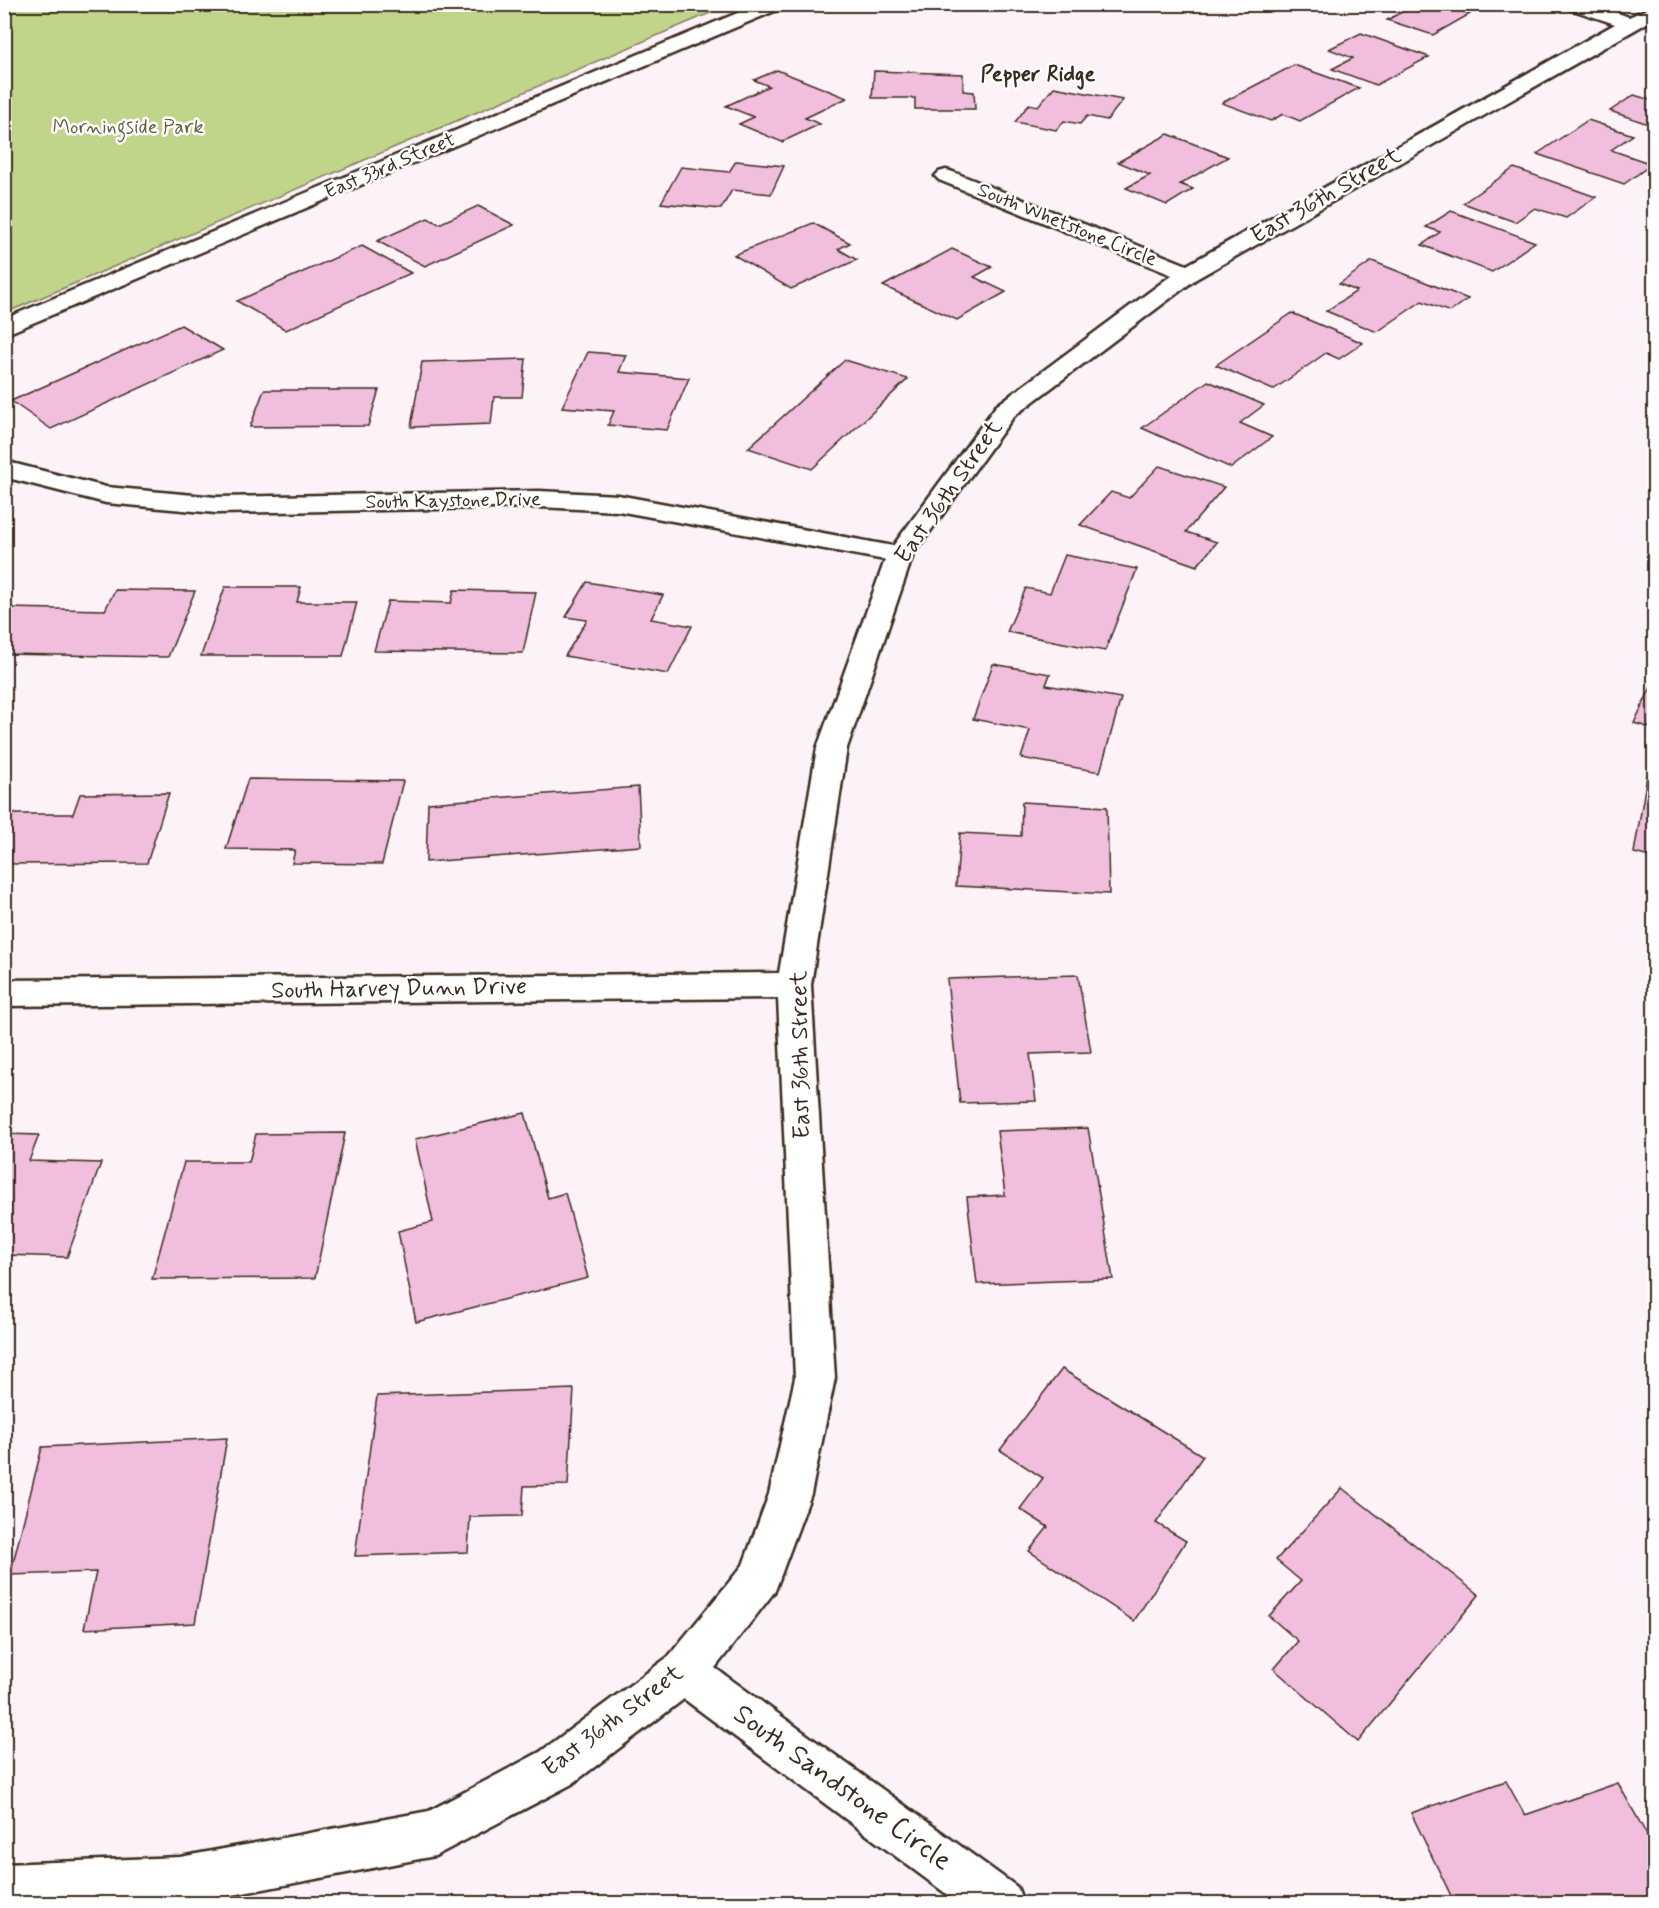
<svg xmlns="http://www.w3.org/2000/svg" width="1659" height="1908" font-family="Mynerve,sans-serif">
<rect width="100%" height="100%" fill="#fcf2f8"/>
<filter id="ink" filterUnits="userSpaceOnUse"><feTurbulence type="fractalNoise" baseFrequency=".0167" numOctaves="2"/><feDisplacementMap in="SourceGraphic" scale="12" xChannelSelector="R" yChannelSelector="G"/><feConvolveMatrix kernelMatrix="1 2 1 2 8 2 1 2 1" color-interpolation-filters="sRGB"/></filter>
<g filter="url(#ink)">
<!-- green -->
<path fill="#c0d48a" stroke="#7e7f54" stroke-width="1.5" d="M5 4H729V5L5 313Z"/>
<!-- building -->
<g fill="#f1bedd" stroke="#3b2a1e" stroke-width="1.5">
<path d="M1380 4H1439L1470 14 1433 35 1387 20 1402 12Z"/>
<path d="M1361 33 1429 57 1376 85 1332 69 1353 58 1329 49Z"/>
<path d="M1294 65 1359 88 1300 121 1283 114 1271 121 1222 103Z"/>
<path d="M777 70 847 98 805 118 820 124 782 142 739 124 754 117 726 106 769 86 754 80Z"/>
<path d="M874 71 963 74V91L974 92 975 109H915V98H872Z"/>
<path d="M1054 87 1123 100 1107 120 1087 116 1080 124 1064 121 1056 130 1015 122 1029 104 1038 106Z"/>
<path d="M1634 95 1654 101V126L1610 111Z"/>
<path d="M1588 120 1633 135 1611 150 1652 164 1624 184 1537 154Z"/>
<path d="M1168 134 1228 157 1180 184 1193 189 1167 205 1126 188 1150 175 1118 162Z"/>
<path d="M736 161 784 166 771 194 732 190 721 209 661 203 681 167 729 172Z"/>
<path d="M1514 168 1596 197 1566 218 1535 208 1515 222 1463 203Z"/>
<path d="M478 206 514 225 425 266 377 241 428 218 439 224Z"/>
<path d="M1451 211 1535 242 1492 272 1422 245 1440 232 1426 227Z"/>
<path d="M813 223 850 243 838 249 857 260 791 289 734 255Z"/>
<path d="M362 246 411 273 286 330 237 301Z"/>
<path d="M952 249 992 267 974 277 1006 292 957 320 883 286Z"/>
<path d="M1372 261 1468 299 1450 312 1422 301 1377 332 1326 311 1357 291 1339 284Z"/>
<path d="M1292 313 1363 343 1339 359 1326 353 1273 390 1216 365Z"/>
<path d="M181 325 223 350 51 429 11 401Z"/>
<path d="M588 352 626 355 619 372 689 378 667 430 608 425 614 411 562 407Z"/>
<path d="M526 359 522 397H494L491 424 411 427 422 362Z"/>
<path d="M845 360 908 379 812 469 748 448Z"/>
<path d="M1208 381 1264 405 1240 423 1272 437 1231 468 1142 428Z"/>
<path d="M264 390H379L368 426 250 427Z"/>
<path d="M1159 466 1224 487 1186 532 1217 542 1197 566 1080 525 1111 492 1129 498Z"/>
<path d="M1065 555 1137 569 1105 651 1007 632 1026 588 1050 593Z"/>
<path d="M587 582 663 595 651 619 692 626 668 674 565 656 587 620 566 617Z"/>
<path d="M225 587H301L297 602H357L343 656H201Z"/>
<path d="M115 590 195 591 168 657 4 654V617L9 608 105 610Z"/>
<path d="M454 590 536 592 523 653 374 651 388 601 451 603Z"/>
<path d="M993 664 1050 674 1046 685 1121 698 1100 772 1021 758 1030 730 973 719Z"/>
<path d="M1654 681V729L1634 723Z"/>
<path d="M1647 776 1654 778V858L1634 853Z"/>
<path d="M248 779 403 781 382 864 292 863 295 850 226 849Z"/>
<path d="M638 787 641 846 426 862 428 803Z"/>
<path d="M169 793 147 863 4 864 5 814H73L80 794Z"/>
<path d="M1022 802 1107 807 1109 894 956 886 960 833 1021 836Z"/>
<path d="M1078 975 1091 1052 1030 1054 1036 1101 960 1103 947 979Z"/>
<path d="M525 1113 548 1198 565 1193 588 1278 416 1322 398 1231 433 1222 415 1139Z"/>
<path d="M1088 1128 1113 1279 977 1284 967 1197 1005 1195 997 1131Z"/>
<path d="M345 1133 315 1278 152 1279 184 1162H249L256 1134Z"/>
<path d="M4 1134 39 1135 29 1161 101 1163 67 1257 4 1255Z"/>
<path d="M1062 1369 1203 1456 1156 1523 1186 1541 1134 1621 1029 1551 1048 1527 1020 1509 1043 1478 1000 1450Z"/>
<path d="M574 1389 568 1485 524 1486 522 1516 470 1517 468 1552 355 1556 377 1396Z"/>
<path d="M227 1438 195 1623 84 1629 96 1572 10 1575 42 1447Z"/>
<path d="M1342 1488 1479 1595 1358 1742 1274 1669 1298 1641 1269 1616 1301 1581 1276 1560Z"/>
<path d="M1506 1781 1525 1815 1618 1783 1654 1848V1904H1455L1411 1813Z"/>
</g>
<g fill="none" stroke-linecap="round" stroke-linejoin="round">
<!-- street casing -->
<g stroke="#3b2a1e" stroke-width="5">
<path id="street" d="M1564 4H1593L1629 17 1654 6V19L1196 279 1014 416 913 555 847 748 811 985 835 1378 811 1494 775 1591 715 1668 1017 1887 1024 1904H960L684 1699 572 1784 435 1856 186 1904H4V1864L180 1857 429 1811 540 1752 668 1657 743 1565 769 1494 795 1378 778 998 4 1006V980L779 973 817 748 885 560 618 511 539 507 216 513 106 503 4 477V461L106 487 216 497 539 491 618 495 893 546 996 406 1172 275 939 180 935 176 939 172 946 170 953 172 1187 265 1615 24 1567 8Z"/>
</g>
<!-- secondary casing -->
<g stroke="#3b2a1e" stroke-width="5">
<path id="secondary" d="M759 4H785L782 8 4 335V319Z"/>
</g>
<!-- street -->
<use href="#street" fill="#fff" fill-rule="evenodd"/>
<!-- secondary -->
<use href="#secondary" fill="#fff" fill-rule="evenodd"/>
</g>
</g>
<g text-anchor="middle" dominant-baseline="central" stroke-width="5" stroke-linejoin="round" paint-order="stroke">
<!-- far-park labels -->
<g font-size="20" fill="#635d3e" stroke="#fff">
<text x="128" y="127">Morningside Park</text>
</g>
<!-- far-street labels -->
<g font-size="20" fill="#3b2a1e" stroke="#fff">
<text transform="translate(390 166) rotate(-23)">East 33rd Street</text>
<text transform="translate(1067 225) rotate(22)">South Whetstone Circle</text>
<text transform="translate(453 501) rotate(-1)">South Kaystone Drive</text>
</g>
<!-- far-neighbourhood labels -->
<g font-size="22" font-weight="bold" fill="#3b2a1e" stroke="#fff">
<text x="1038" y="75">Pepper Ridge</text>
</g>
<!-- street labels -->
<g font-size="24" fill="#3b2a1e" stroke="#fff">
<text transform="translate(1326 196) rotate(-30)">East 36th Street</text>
<text transform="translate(949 492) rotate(-55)">East 36th Street</text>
<text transform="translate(399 989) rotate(-1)">South Harvey Dunn Drive</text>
<text transform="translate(801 1055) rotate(-91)">East 36th Street</text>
<text transform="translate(613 1721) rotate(-37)">East 36th Street</text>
</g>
<!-- near-street labels -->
<g font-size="28" fill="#3b2a1e" stroke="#fff">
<text transform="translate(842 1788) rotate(36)">South Sandstone Circle</text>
</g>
</g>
<!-- margin -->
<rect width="1659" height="1908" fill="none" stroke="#fff" stroke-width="24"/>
<rect x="12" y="12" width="1635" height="1884" fill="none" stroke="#3b2a1e" stroke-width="2" filter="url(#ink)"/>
</svg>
